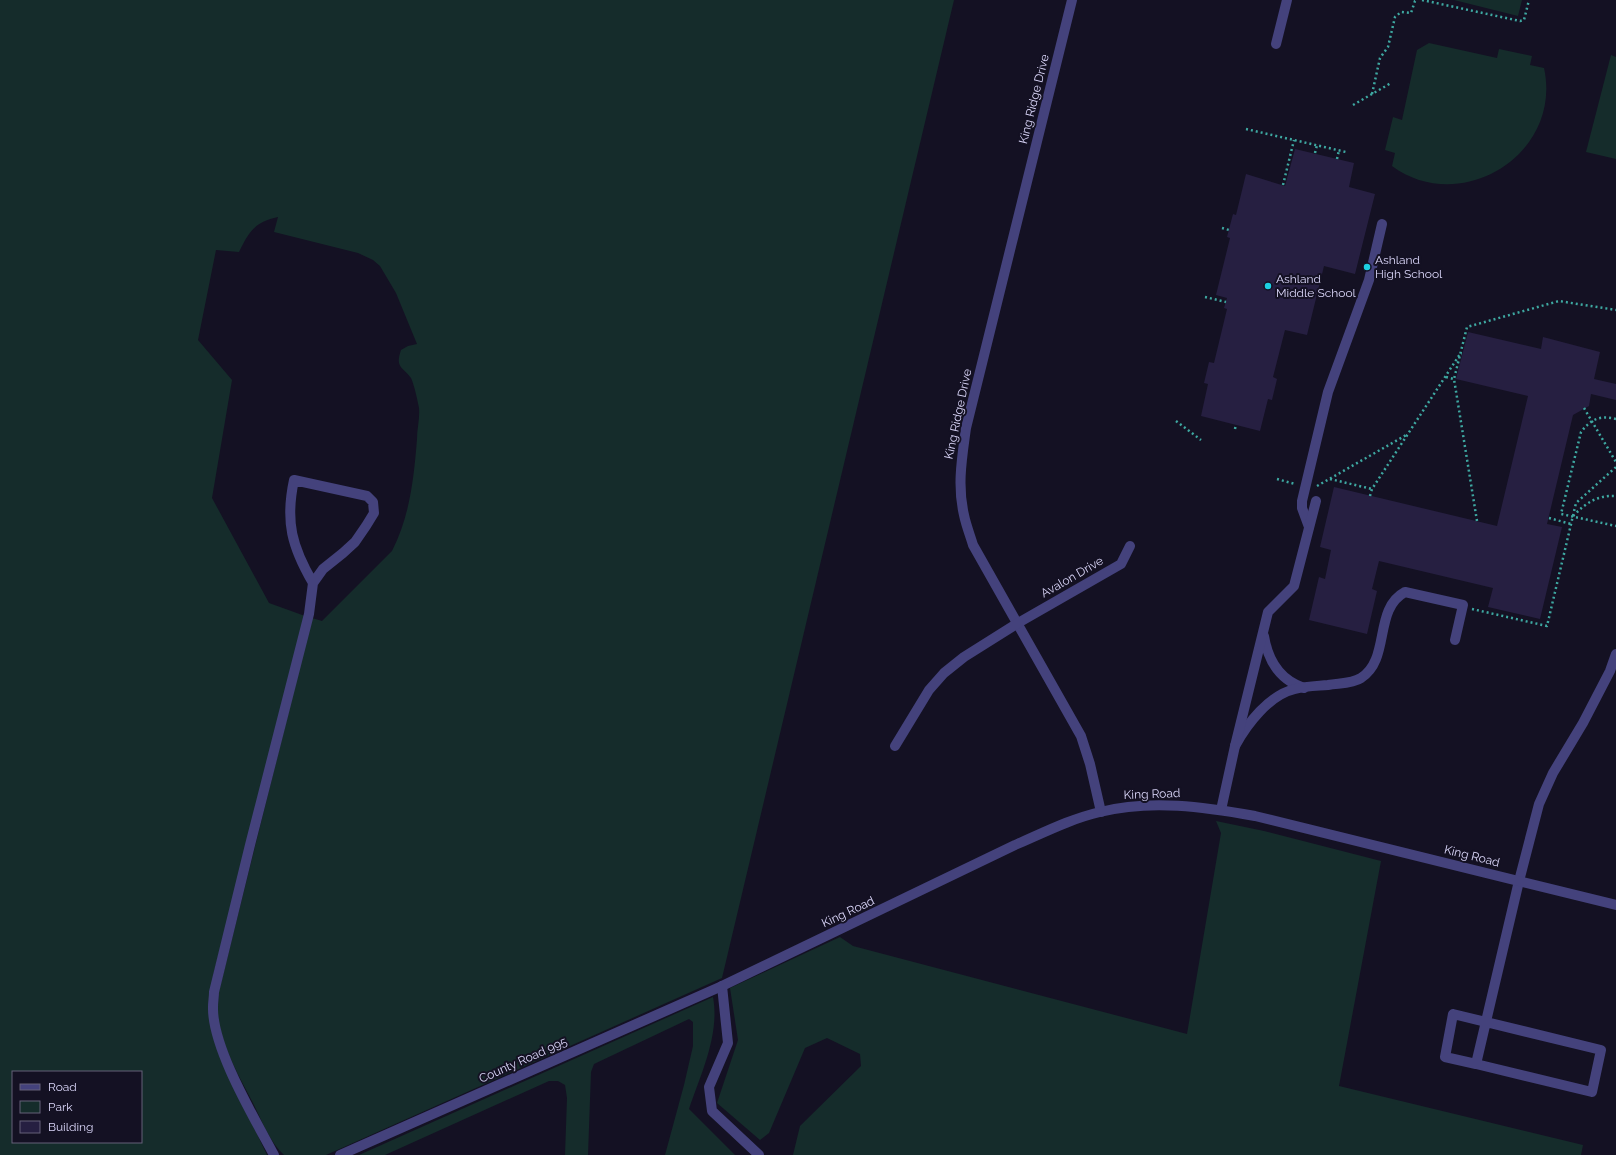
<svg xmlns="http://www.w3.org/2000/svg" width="1616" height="1155" font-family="Raleway,sans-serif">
<rect width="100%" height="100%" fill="#141123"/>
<!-- green -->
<g fill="#152c2b" fill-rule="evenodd">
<path d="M0 0H954L722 978 326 1155H284C269 1141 262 1121 253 1103 240 1078 225 1052 219 1024 217 1013 218 1002 219 991L312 618 322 621 392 551C410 516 414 477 417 439 417 429 420 418 419 408 418 402 414 384 411 378 402 366 395 368 401 350L408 346 417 344 396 293 380 266 373 260 358 253 274 232 278 217C255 222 249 231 239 252L216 250 198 340 232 380 212 498 269 603 305 616 213 976 219 1054 267 1155H0ZM13 1072H141V1142H13Z"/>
<path d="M1454 0H1522L1518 16Z"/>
<path d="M1429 43 1497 58 1499 49 1532 56 1530 65 1544 68C1563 154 1461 217 1392 166L1395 153 1385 150 1393 117 1402 120 1417 50Z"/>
<path d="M1611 55 1616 57V159L1586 152Z"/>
<path d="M1216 821 1264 831 1381 861 1339 1086 1583 1145 1581 1155H793L800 1126 861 1066 860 1054 827 1038 805 1048 769 1133 760 1140 717 1103 738 1040 730 988 840 937 853 946 1187 1034 1221 833Z"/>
<path d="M713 997C720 1034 701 1074 689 1109L735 1155H665L684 1085 693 1046V1022L689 1019 594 1064 591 1072 588 1155H565L567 1098 565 1085 558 1081H549L385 1155H359Z"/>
</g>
<!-- building -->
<g fill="#261f41">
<path d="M1295 149 1354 163 1349 187 1375 194 1355 274 1324 266 1307 335 1285 330 1273 377 1277 379 1272 400 1268 399 1260 431 1201 416 1208 384 1204 383 1209 362 1214 363 1227 309 1224 308 1227 298 1216 295 1230 238 1227 237 1233 214 1236 215 1246 174 1285 186Z"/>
<path d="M1468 332 1541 349 1543 337 1600 352 1594 379 1616 384V400L1591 394 1589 406 1573 415 1547 524 1562 527 1540 619 1488 607 1493 588 1379 561 1372 589 1377 591 1367 634 1309 620 1319 577 1325 579 1331 550 1320 547 1334 487 1497 526 1528 396 1456 379Z"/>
</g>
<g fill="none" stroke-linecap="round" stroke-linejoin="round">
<!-- path -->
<g stroke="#3ea8a1" stroke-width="2.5" stroke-dasharray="2 3" stroke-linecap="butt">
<path d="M1422 0 1520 21 1524 20 1529 0"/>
<path d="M1372 94 1380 58 1388 47 1395 17 1401 12 1411 13 1415 1 1417 0"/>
<path d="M1353 105 1391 83"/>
<path d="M1246 129 1346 152"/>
<path d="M1315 153 1317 145"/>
<path d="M1337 159 1339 150"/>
<path d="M1283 185 1294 140"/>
<path d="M1222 228 1229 230"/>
<path d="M1205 297 1226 302"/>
<path d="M1446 377 1454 379"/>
<path d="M1584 408 1616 462"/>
<path d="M1616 419C1600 415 1591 419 1581 432L1561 514 1616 526"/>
<path d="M1176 421 1201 440"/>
<path d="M1235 429 1236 424"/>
<path d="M1277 479 1295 484"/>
<path d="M1330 479 1372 489"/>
<path d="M1317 486 1408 434"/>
<path d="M1370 496 1372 489 1460 354H1462"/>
<path d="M1573 516C1586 503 1597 495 1616 496"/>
<path d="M1549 518 1571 524"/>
<path d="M1477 521 1454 379 1467 327 1559 301 1616 310"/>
<path d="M1472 609 1547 626 1576 503 1616 467"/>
</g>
<!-- minor -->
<g stroke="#44427c" stroke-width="10">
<path d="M1072 0 966 428C962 458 957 485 964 515 966 525 970 535 973 545L1081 736 1090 764 1101 812"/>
<path d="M1276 44 1287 0"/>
<path d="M1309 527 1302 508V501L1328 392 1369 280 1382 224"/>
<path d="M1264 636C1268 661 1280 680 1304 688"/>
<path d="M895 746 929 690 944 673 964 657 1018 623 1121 564 1130 546"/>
<path d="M1235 746C1247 724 1269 695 1295 689 1306 686 1317 686 1328 685 1339 683 1352 684 1361 678 1391 659 1373 609 1405 592L1463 605 1455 640"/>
<path d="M1221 810 1235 746 1268 612 1294 586 1316 501"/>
<path d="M722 986 728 1043 709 1087 712 1111 759 1155"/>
<path d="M1476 1064 1445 1057 1453 1014 1601 1050 1592 1092 1476 1064 1519 881 1539 804 1553 773 1583 723 1610 671 1616 654"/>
<path d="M274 1155C255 1119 212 1048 213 1007 213 1002 214 997 214 992L250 845 309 614 313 583 323 569 343 553 355 542 366 526 374 513 373 502 367 496 294 480C285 522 292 547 313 583"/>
<path d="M340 1155 722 986 1015 845C1043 833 1070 819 1100 812 1151 799 1205 807 1255 816L1616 905"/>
</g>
</g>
<!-- markers -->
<g fill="#1ccfe2" stroke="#141123" stroke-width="1.5">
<circle cx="1367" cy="267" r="4"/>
<circle cx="1268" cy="286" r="4"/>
</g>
<g text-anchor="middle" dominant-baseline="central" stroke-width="4" stroke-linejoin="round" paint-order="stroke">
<!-- street labels -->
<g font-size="12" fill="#dbd7fa" stroke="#141123">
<text transform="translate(1034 99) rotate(-76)">King Ridge Drive</text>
<text transform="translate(958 414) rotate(-78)">King Ridge Drive</text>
<text transform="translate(1072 577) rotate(-30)">Avalon Drive</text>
<text transform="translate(1152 794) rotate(-2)">King Road</text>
<text transform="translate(1472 856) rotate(14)">King Road</text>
<text transform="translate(848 912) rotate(-25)">King Road</text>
<text transform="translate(523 1060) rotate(-24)">County Road 995</text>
</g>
<!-- poi labels -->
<g font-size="12" fill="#dbd7fa" stroke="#141123" text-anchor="start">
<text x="1375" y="260">Ashland<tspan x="1375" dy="14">High School</tspan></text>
<text x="1276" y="279">Ashland<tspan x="1276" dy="14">Middle School</tspan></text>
</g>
</g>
<!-- legend -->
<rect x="12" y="1071" width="130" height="72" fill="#141123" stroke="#646079"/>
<rect x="20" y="1084" width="20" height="6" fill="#44427c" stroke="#646079"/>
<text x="48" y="1091" font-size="12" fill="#dbd7fa">Road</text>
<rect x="20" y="1101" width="20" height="12" fill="#152c2b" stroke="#646079"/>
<text x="48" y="1111" font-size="12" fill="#dbd7fa">Park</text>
<rect x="20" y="1121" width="20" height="12" fill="#261f41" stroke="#646079"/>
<text x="48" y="1131" font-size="12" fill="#dbd7fa">Building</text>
</svg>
